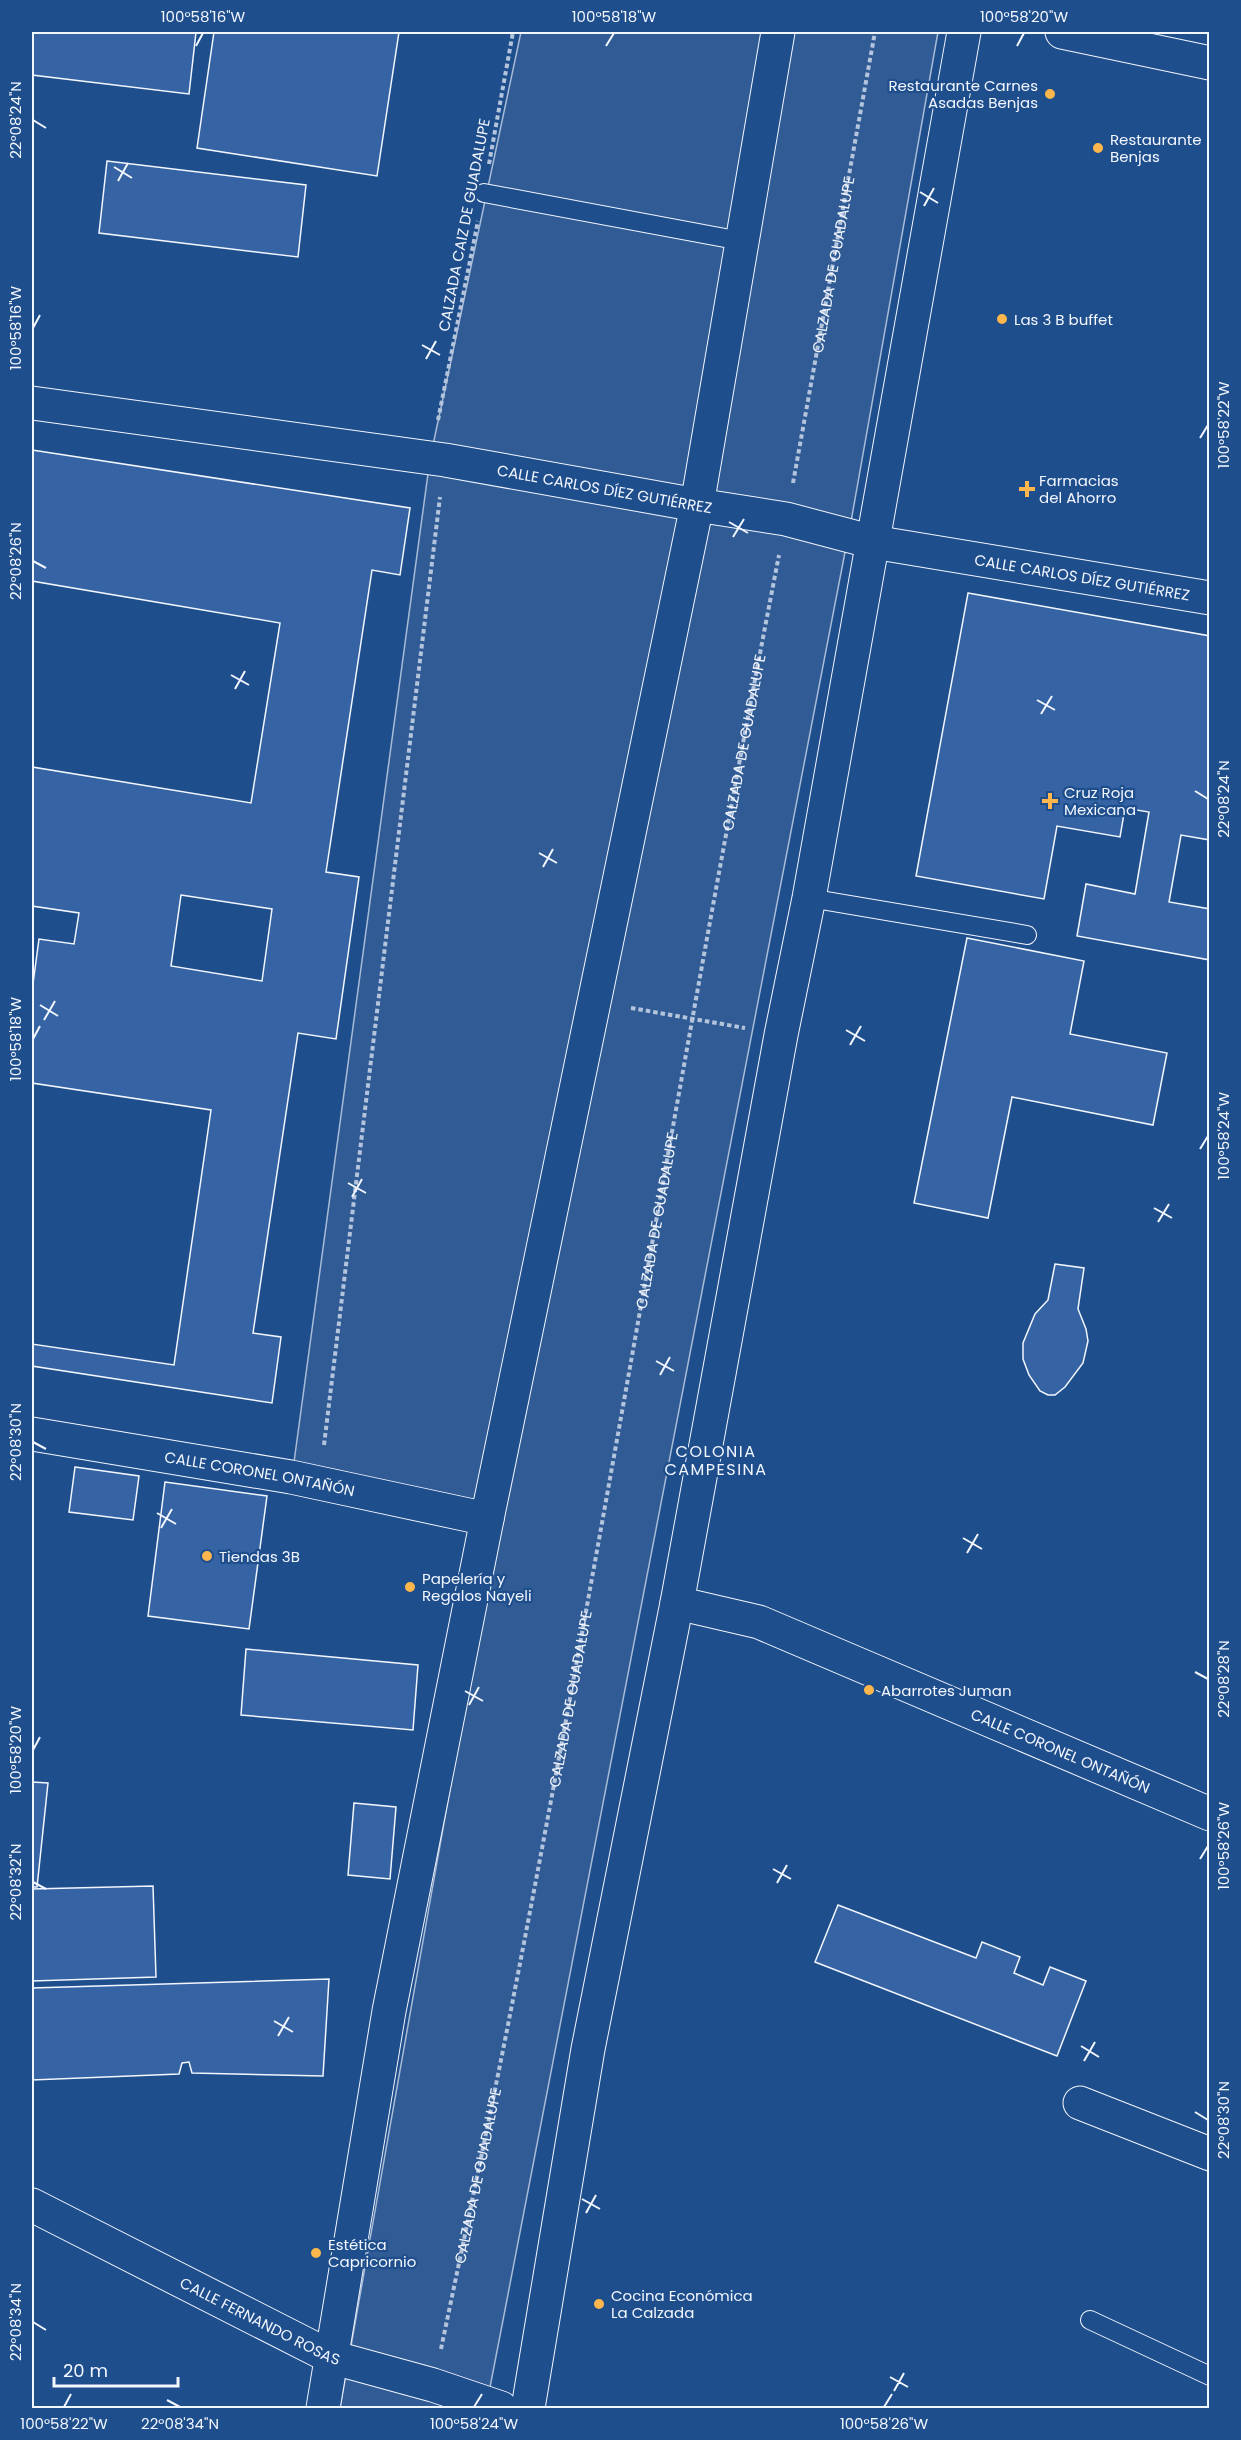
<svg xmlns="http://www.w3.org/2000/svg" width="1241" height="2440" font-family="Poppins,sans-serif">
<rect width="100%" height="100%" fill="#1f4e8c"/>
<!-- built -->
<g fill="#305b95" stroke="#a8bbd7" stroke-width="1.5">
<path d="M521 32H778L487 1519 292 1477 430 459Z"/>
<path d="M791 32H938L852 516 486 2408H340L490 1564Z"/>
</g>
<!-- building -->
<g fill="#3563a3" stroke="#f2f6ff" stroke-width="1.5" fill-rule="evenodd">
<path d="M32 32H196L189 94 32 75Z"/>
<path d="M214 32H399L377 176 197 148Z"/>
<path d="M107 161 306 185 298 257 99 233Z"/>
<path d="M32 450 410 508 400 575 372 570 326 872 359 877 336 1039 298 1033 253 1333 281 1337 272 1403 32 1366V1344L174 1365 211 1110 32 1083V991L39 939 74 944 79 913 32 906V767L251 803 280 623 32 581ZM181 895 272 909 262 981 171 966Z"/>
<path d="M968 593 1210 636V840L1181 835 1169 902 1210 909V960L1077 936 1086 884 1135 894 1149 812 1125 808 1120 837 1057 826 1044 899 916 876Z"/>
<path d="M967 938 1084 961 1070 1034 1167 1053 1153 1125 1012 1097 988 1218 914 1203Z"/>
<path d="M1055 1264 1084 1268 1078 1309 1086 1329 1088 1341 1083 1363 1065 1387 1055 1395H1048L1040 1391 1029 1375 1023 1359V1343L1035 1314 1048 1300Z"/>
<path d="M75 1467 139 1476 133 1520 69 1512Z"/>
<path d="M165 1482 267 1496 249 1629 148 1616Z"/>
<path d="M246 1649 418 1665 413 1730 241 1715Z"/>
<path d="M32 1782 48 1783 37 1887H32Z"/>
<path d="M354 1803 396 1807 390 1879 348 1875Z"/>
<path d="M153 1886 156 1977 32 1981V1889Z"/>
<path d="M838 1905 976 1958 982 1942 1020 1957 1014 1973 1043 1985 1050 1967 1086 1981 1057 2056 815 1962Z"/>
<path d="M329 1979 323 2076 192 2073 189 2062 182 2063 179 2074 32 2080V1988Z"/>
</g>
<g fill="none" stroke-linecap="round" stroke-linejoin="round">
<!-- service casing -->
<g stroke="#f2f6ff" stroke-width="20">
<g id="service">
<path d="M484 193 741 241"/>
<path d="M809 898 1027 935"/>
<path d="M1090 2320 1210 2376"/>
</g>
</g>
<!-- minor casing -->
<g stroke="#f2f6ff" stroke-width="35">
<g id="minor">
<path d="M1062 32 1210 63"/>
<path id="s3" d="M32 1434 291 1477 487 1519"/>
<path id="s4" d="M677 1603 759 1622 1210 1814"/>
<path d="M1080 2103 1210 2154"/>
<path id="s5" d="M32 2205 331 2357 433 2385 501 2408"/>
</g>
</g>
<!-- tertiary casing -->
<g stroke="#f2f6ff" stroke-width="35">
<g id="tertiary">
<path id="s6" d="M32 403 445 460 697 505 786 519 873 542 1210 598"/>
</g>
</g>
<!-- primary casing -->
<g stroke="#f2f6ff" stroke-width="35">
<g id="primary">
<path d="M323 2408 389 2011 487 1519 697 505 778 32"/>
<path d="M528 2408 588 2049 677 1603 781 1035 809 898 964 32"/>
</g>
</g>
<!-- path -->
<g stroke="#b3c4dc" stroke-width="4" stroke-dasharray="4.5 3" stroke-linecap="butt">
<path d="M489 164 513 32"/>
<path d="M438 420 478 221"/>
<path id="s1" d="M793 483 875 32"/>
<path d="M631 1008 745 1028"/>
<path d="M324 1445 440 497"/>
<path id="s2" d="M441 2349C463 2244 485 2140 506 2035 603 1543 683 1047 779 555"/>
</g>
<!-- service -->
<use href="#service" stroke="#1f4e8c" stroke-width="18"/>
<!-- minor -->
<use href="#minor" stroke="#1f4e8c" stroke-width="33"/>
<!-- tertiary -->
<use href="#tertiary" stroke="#1f4e8c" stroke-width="33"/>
<!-- primary -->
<use href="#primary" stroke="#1f4e8c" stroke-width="33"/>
</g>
<!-- ticks -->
<path fill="none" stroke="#f2f6ff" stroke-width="2" d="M196 46 203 33M606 46 614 33M1017 46 1024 33M33 120 46 128M114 167 132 178M118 181 128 163M920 192 938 203M924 206 934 188M33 328 40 315M422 345 440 355M426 359 436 341M1200 438 1208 425M729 522 748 533M733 537 744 519M33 561 46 568M231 675 249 685M235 689 245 671M1037 700 1055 710M1041 714 1052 696M1195 791 1208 799M539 853 557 863M543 867 553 849M40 1005 58 1016M44 1020 55 1001M846 1030 865 1041M33 1039 40 1026M850 1045 861 1026M1200 1149 1208 1136M348 1183 366 1193M352 1197 362 1179M1154 1208 1172 1218M1158 1222 1169 1204M656 1361 674 1371M660 1375 670 1357M33 1442 46 1449M157 1513 176 1524M161 1528 172 1509M963 1538 982 1549M967 1553 978 1534M1195 1672 1208 1679M465 1691 483 1701M469 1705 479 1687M33 1750 40 1737M1200 1859 1208 1846M773 1869 791 1879M33 1882 46 1889M777 1883 787 1865M274 2021 293 2032M278 2036 289 2017M1081 2046 1099 2057M1084 2061 1095 2042M1195 2112 1208 2120M582 2199 600 2209M586 2213 596 2195M33 2322 46 2330M890 2377 908 2387M894 2391 904 2373M167 2400 180 2407M64 2407 71 2394M474 2407 482 2394M884 2407 892 2394"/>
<!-- markers -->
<g fill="#ffb74d" stroke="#1f4e8c" stroke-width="2">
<circle cx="1050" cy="94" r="6"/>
<circle cx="1098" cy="148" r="6"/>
<circle cx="1002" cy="319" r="6"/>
<path d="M1024 480h6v6h6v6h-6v6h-6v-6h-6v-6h6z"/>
<path d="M1047 792h6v6h6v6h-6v6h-6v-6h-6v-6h6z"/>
<circle cx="207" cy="1556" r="6"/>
<circle cx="410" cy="1587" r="6"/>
<circle cx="869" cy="1690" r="6"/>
<circle cx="316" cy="2253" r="6"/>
<circle cx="599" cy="2304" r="6"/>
</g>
<g text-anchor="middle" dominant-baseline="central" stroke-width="4.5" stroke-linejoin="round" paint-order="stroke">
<!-- poi labels -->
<g font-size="15" fill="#f2f6ff" stroke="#1f4e8c" text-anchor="start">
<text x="1038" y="85" text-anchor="end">Restaurante Carnes<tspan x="1038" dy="17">Asadas Benjas</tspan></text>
<text x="1110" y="139">Restaurante<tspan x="1110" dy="17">Benjas</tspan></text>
<text x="1014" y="319">Las 3 B buffet</text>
<text x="1039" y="480">Farmacias<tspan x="1039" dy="17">del Ahorro</tspan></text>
<text x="1064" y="792">Cruz Roja<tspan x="1064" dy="17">Mexicana</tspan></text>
<text x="219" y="1556">Tiendas 3B</text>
<text x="422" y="1578">Papelería y<tspan x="422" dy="17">Regalos Nayeli</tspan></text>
<text x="881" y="1690">Abarrotes Juman</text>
<text x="328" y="2244">Estética<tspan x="328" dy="17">Capricornio</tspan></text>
<text x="611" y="2295">Cocina Económica<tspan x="611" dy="17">La Calzada</tspan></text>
</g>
<!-- street labels -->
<g font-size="15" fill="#f2f6ff" stroke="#1f4e8c">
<text transform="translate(464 225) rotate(-79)">CALZADA CAIZ DE GUADALUPE</text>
<text stroke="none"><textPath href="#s1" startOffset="222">CALZADA DE GUADALUPE</textPath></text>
<text stroke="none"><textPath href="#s6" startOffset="579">CALLE CARLOS DÍEZ GUTIÉRREZ</textPath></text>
<text stroke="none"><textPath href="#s6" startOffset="1065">CALLE CARLOS DÍEZ GUTIÉRREZ</textPath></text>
<text stroke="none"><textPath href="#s2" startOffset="1635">CALZADA DE GUADALUPE</textPath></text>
<text stroke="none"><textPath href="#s2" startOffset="1149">CALZADA DE GUADALUPE</textPath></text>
<text stroke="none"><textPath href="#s3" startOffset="231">CALLE CORONEL ONTAÑÓN</textPath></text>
<text stroke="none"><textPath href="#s2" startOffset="663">CALZADA DE GUADALUPE</textPath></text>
<text stroke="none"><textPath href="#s4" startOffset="412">CALLE CORONEL ONTAÑÓN</textPath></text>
<text stroke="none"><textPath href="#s2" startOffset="177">CALZADA DE GUADALUPE</textPath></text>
<text stroke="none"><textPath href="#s5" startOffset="256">CALLE FERNANDO ROSAS</textPath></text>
</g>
<!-- neighbourhood labels -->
<g font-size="16" letter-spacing="1.5" fill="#f2f6ff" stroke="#1f4e8c">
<text x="716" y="1451">COLONIA<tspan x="716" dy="18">CAMPESINA</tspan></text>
</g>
</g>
<!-- border -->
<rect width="1241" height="2440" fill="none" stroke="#1f4e8c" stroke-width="66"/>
<!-- scale -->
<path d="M54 2377v9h124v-9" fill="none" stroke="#f2f6ff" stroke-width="3"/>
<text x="63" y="2377" font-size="18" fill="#f2f6ff" stroke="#1f4e8c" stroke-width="4.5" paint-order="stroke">20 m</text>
<rect x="33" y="33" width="1175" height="2374" fill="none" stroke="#f2f6ff" stroke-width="2"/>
<g font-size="15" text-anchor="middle" fill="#f2f6ff">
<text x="203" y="22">100°58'16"W</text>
<text x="614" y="22">100°58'18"W</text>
<text x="1024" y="22">100°58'20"W</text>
<text transform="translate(16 120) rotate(-90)" y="5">22°08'24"N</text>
<text transform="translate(16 328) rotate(-90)" y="5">100°58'16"W</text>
<text transform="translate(1224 425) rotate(-90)" y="5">100°58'22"W</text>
<text transform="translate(16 561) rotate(-90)" y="5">22°08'26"N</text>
<text transform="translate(1224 799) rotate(-90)" y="5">22°08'24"N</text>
<text transform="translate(16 1039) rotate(-90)" y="5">100°58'18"W</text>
<text transform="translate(1224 1136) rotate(-90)" y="5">100°58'24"W</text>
<text transform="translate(16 1442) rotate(-90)" y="5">22°08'30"N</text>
<text transform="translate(1224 1679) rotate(-90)" y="5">22°08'28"N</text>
<text transform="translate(16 1750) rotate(-90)" y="5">100°58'20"W</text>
<text transform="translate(1224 1846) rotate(-90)" y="5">100°58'26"W</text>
<text transform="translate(16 1882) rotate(-90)" y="5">22°08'32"N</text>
<text transform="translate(1224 2120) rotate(-90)" y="5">22°08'30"N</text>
<text transform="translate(16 2322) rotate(-90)" y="5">22°08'34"N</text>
<text x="64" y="2429">100°58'22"W</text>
<text x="180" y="2429">22°08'34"N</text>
<text x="474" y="2429">100°58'24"W</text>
<text x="884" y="2429">100°58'26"W</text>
</g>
</svg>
